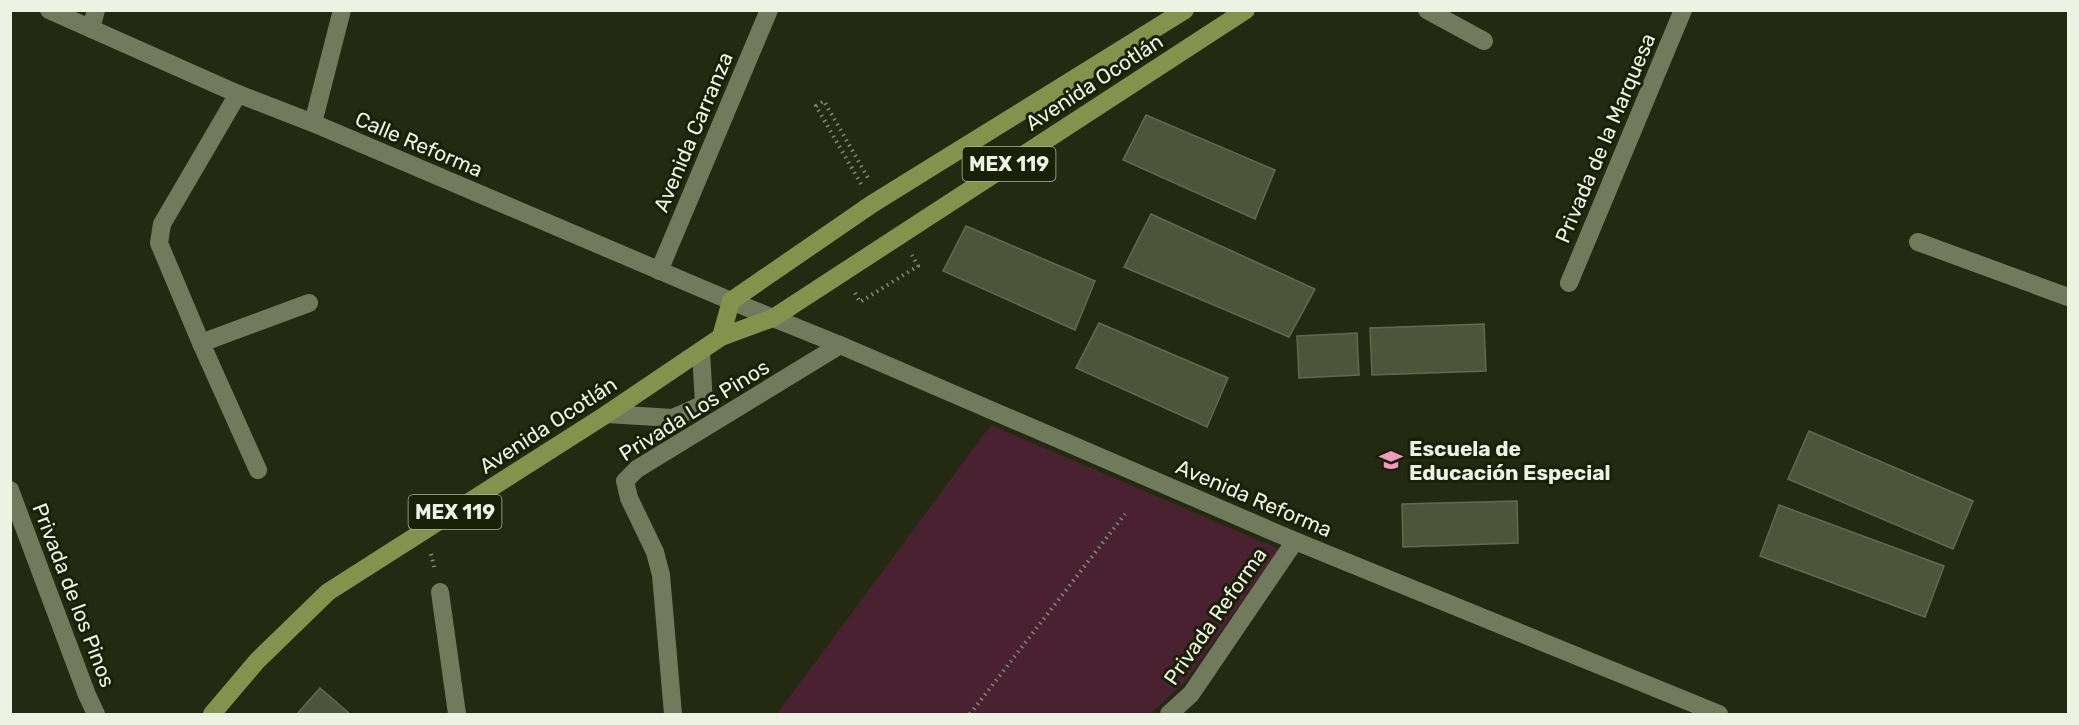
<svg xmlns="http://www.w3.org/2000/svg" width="2079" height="725" font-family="Rubik,sans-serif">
<rect width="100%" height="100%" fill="#242a11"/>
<!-- green -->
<path fill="#4a2131" d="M991 425 1279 549 1186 681 1150 714H777Z"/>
<!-- building -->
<g fill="#4d5439" stroke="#626a4e" stroke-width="1.5">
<path d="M1146 115 1275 170 1255 219 1123 160Z"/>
<path d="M1151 214 1315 289 1289 337 1124 267Z"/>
<path d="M966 226 1095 281 1075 330 943 271Z"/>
<path d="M1099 323 1228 378 1207 427 1076 368Z"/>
<path d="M1484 324 1486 371 1372 375 1370 328Z"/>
<path d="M1357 333 1359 375 1299 378 1297 336Z"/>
<path d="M1809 431 1973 501 1953 549 1788 479Z"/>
<path d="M1517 501 1518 543 1403 547 1402 504Z"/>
<path d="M1779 505 1944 566 1925 617 1760 556Z"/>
<path d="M320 688 350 714H297Z"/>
</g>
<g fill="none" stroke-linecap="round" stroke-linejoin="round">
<!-- path -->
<g stroke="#838974" stroke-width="4" stroke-dasharray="1.5 4.5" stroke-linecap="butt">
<path d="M861 184 816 106 824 101 868 178"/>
<path d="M855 293 860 302 918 266 912 255"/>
<path d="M431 554 435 570"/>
<path d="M970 714 1125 514"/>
</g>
<!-- minor -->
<g stroke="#727a5e" stroke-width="18">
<path d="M49 10 238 94 313 123 731 301 840 345 1295 541 1719 714"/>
<path d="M1427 10 1484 41"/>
<path d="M91 29 96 10"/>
<path d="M238 94 162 224 159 243 201 343 258 470"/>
<path d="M313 123 342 10"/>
<path d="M1918 242 2068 297"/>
<path d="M659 271 769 10"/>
<path d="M1569 283 1683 10"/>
<path d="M201 343 309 303"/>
<path d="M607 414 673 418 704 404 701 352"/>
<path d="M10 490 87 695 96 714"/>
<path d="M440 592 457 714"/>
<path d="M673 714 661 575 655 552 629 498 625 481 637 469 840 345"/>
<path d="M1169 714 1191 694 1295 541"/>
</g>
<!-- major -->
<g stroke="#83934d" stroke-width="18">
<path d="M721 337 731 301 872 204 1185 10"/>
<path d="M212 714 257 661 328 592 607 414 721 337 773 318 1246 10"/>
</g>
</g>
<!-- icons -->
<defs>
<g id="school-bare" transform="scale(1.8)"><path d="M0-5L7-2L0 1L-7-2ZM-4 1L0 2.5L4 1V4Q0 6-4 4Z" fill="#ef9ab8" stroke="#1a2007" stroke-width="2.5" paint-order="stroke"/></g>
</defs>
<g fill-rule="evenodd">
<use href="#school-bare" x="1391" y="460"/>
</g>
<g text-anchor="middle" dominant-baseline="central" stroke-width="6" stroke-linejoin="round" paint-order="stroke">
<!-- shield labels -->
<g fill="#1a2007" stroke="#aeb3a0" stroke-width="1.5">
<rect x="962.5" y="147" width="93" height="34" rx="4.5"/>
<rect x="408.5" y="495" width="93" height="34" rx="4.5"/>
</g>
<g font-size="20" font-weight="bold" fill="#edf2e2">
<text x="1009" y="164">MEX 119</text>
<text x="455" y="512">MEX 119</text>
</g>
<!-- street labels -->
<g font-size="21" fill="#edf2e2" stroke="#1a2007">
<text transform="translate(1094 82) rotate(-33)">Avenida Ocotlán</text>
<text transform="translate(693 132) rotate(-67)">Avenida Carranza</text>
<text transform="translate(1605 138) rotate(-67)">Privada de la Marquesa</text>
<text transform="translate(419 144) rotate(23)">Calle Reforma</text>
<text transform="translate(694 410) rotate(-32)">Privada Los Pinos</text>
<text transform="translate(548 425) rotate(-33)">Avenida Ocotlán</text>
<text transform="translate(1254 498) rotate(23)">Avenida Reforma</text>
<text transform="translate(74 595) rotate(69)">Privada de los Pinos</text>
<text transform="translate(1215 616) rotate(-55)">Privada Reforma</text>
</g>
<!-- poi labels -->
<g font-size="21" font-weight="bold" fill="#edf2e2" stroke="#1a2007" text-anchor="start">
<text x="1409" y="448">Escuela de<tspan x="1409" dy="24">Educación Especial</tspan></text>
</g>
</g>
<!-- border -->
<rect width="2079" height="725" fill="none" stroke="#edf2e2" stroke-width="24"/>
</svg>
